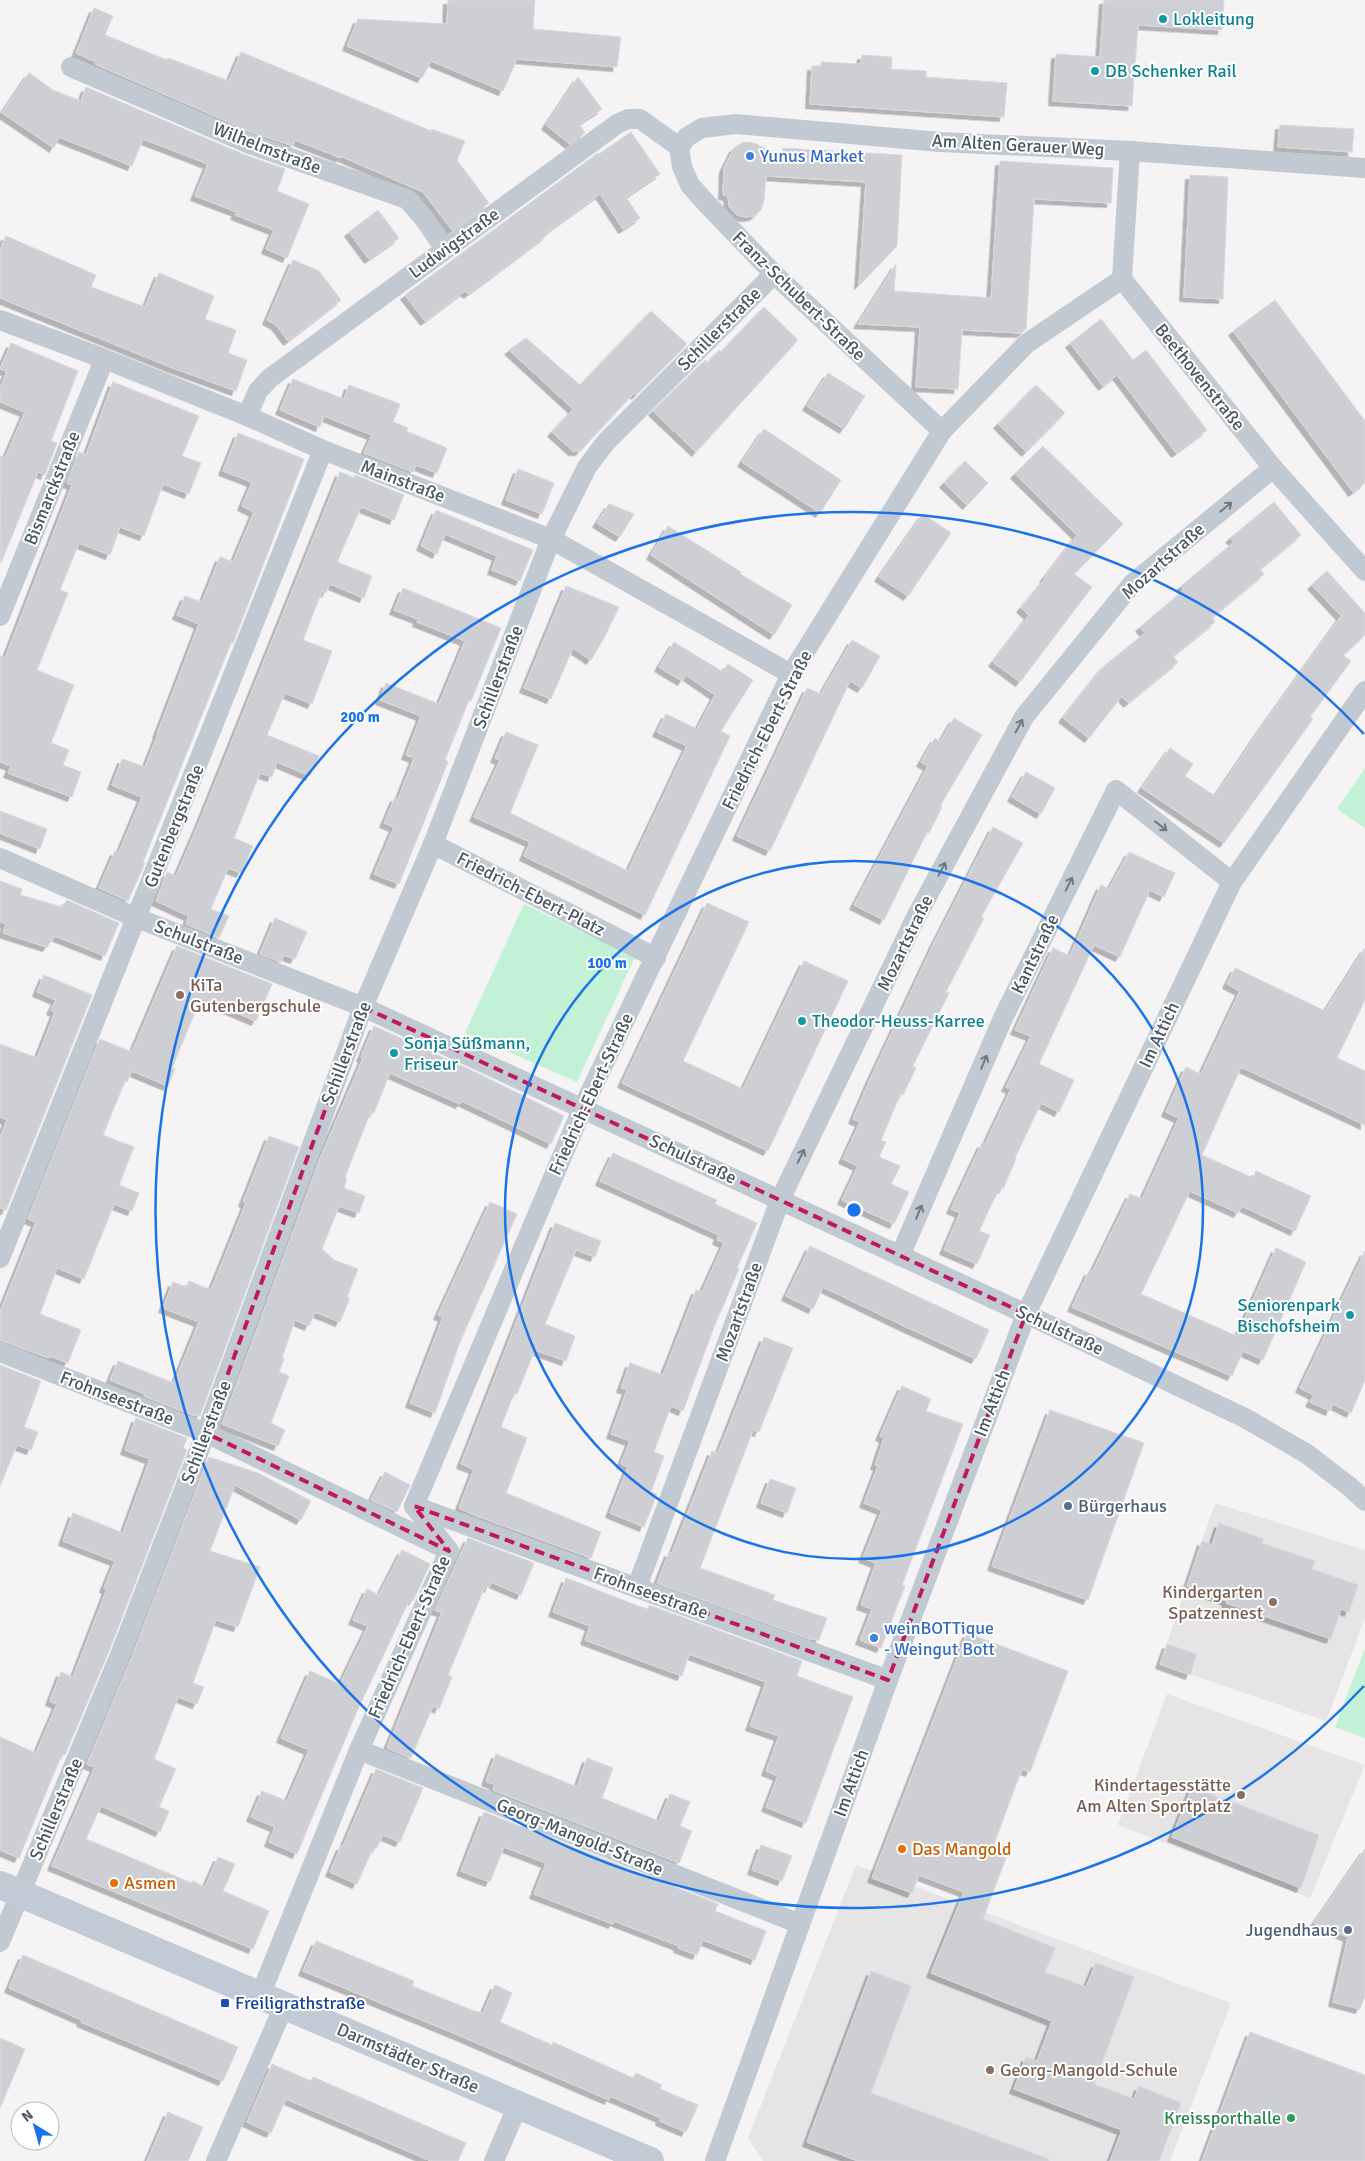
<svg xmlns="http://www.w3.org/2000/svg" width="1365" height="2161" font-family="Signika,sans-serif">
<defs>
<filter id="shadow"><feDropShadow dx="-4.5" dy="4.5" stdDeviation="0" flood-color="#0004"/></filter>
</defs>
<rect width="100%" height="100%" fill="#f5f3f3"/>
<!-- education -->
<g fill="#e6e4e5">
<path d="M1215 1503 1365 1550V1618L1326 1721 1160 1664Z"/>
<path d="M1167 1694 1365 1765 1310 1898 1118 1825Z"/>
<path d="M856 1865 1231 2003 1170 2161H763L748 2138Z"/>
</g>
<!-- green -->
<g fill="#c3f1d5">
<path d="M1365 768V828L1337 809Z"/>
<path d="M524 904 635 957 577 1082 465 1033Z"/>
<path d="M1365 1648V1738L1335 1727Z"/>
</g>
<!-- building -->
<g fill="#cdcfd5" stroke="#d7d9de" filter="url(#shadow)">
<path d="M448 0H535L533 29 621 37 617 67 517 59 503 91 431 61 422 78 347 46 358 19 447 24Z"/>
<path d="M1104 0H1224L1222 30 1138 25 1132 106 1053 101 1056 54 1100 57Z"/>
<path d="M94 8 113 16 105 35 167 60 168 58 229 81 241 52 431 131V129L465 141 457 160 489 203 452 230 423 192 338 155 341 158 295 140 293 146 254 133 95 64 96 62 76 53Z"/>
<path d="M862 55 892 57 891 69 926 71V77L1007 83 1004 117 810 104 812 66H821V62L861 64Z"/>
<path d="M29 73 53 90 81 101 86 87 245 155 285 169 277 191 309 204 287 258 266 249 274 230 235 215 237 212 195 196 208 164 143 139 132 166 59 137 54 148 2 113Z"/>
<path d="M578 77 602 109 579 124 585 133 570 144 546 125Z"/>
<path d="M1280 125 1354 129 1352 152 1278 147Z"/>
<path d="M631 132 660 174 626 197 640 218 623 229 600 194 546 233 547 235 494 275 468 294 465 291 425 321 405 295 598 153 599 154Z"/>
<path d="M743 142 754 143 782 157 783 148 902 155 897 246 859 285 866 182 766 176 764 200 761 210 754 216 746 217 737 215 729 206 728 196 723 195 724 168 734 148Z"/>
<path d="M1000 161 1113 168 1111 203 1034 199 1026 329 1021 333 962 330 958 389 916 387 920 327 858 324 896 264 894 291 991 298Z"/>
<path d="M1190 175 1228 177 1223 299 1184 297Z"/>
<path d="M378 210 399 238 369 259 349 232Z"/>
<path d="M6 236 96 275 91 287 145 307 159 273 214 296 205 319 236 330 228 353 247 360 236 391 173 368 0 298V250Z"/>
<path d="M293 260 319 271 341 300 288 341 276 325 267 320Z"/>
<path d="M1275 300 1365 421V483L1353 492 1233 331Z"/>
<path d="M764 307 798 340 696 452 653 411 705 360 708 363 719 350 721 352Z"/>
<path d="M651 311 687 344 636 395 634 393 580 451H573L552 432 573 409 509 350 526 338 580 385Z"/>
<path d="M1101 319 1133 360 1146 350 1207 430 1176 453 1117 375 1103 386 1070 343Z"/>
<path d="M11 343 78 371 51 441 57 443 45 475 38 472 1 563 0 456 5 458 25 412 0 402V389L7 371 0 369Z"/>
<path d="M828 373 865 396 844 429 807 406Z"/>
<path d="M293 379 344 399 349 385 400 404 393 422 408 428 406 431 447 448 437 473 416 465 413 472 364 453 372 435 324 416 320 427 280 410Z"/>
<path d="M113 382 199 416 182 456 201 463 189 494 163 484 144 536 120 527 110 555 79 543 60 590 68 593 37 670 74 685 51 743 69 750 63 765 81 772 72 797 8 773 11 766 0 762V656L5 658 72 485 67 483 79 452 86 455Z"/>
<path d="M1036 385 1065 413 1026 452 998 424Z"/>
<path d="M764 429 841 480 820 513 742 462Z"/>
<path d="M238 433 304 459 233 643H231L210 695 143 862 145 863 128 901 99 888 115 851 119 852 142 797 112 785 122 759 145 767 158 734H157L199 624 177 615 185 596 202 602 220 557 233 562 254 512 242 506 252 482 223 471Z"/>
<path d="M1043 446 1123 524 1074 574 1092 587 1020 682 993 662 1029 615 1021 608 1045 579 1044 578 1077 535 1015 474Z"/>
<path d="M965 461 988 483 967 505 944 483Z"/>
<path d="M518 469 554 483 542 514 506 500Z"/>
<path d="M340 472 355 478V475L404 495 394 520 361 507 337 562 372 576 364 598 330 584 326 593 322 591 303 640 332 651 312 704 285 693 267 735 319 756 310 776 277 762 272 777 260 773 234 838 253 846 241 873 228 868 211 909 229 916 219 938 186 924 189 916 156 901 167 872 176 876 199 823Z"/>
<path d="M1274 502 1301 535 1260 569 1264 574 1212 617 1215 622 1173 656 1178 662 1128 703 1122 696 1089 738 1063 718 1104 666 1145 633 1140 627 1184 590 1181 586 1234 542 1230 538Z"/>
<path d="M609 504 634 514 620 537 597 523Z"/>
<path d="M436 510 533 550 520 581 492 570 497 556 445 534 437 554 421 546Z"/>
<path d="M923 514 951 533 908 596 879 577Z"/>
<path d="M668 526 741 572 740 574 792 605 774 635 651 555Z"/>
<path d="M1327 571 1365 613V635L1343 655 1351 661 1310 717 1313 719 1224 843 1142 788 1170 748 1193 764 1185 776 1215 796 1263 725 1341 616 1312 585Z"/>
<path d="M566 586 619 607 604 638 591 660 573 648 551 699 524 688Z"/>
<path d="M403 588 501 628 471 701 469 700 445 760 448 762 399 884 374 874 394 827 384 823 395 797 398 799 414 758 406 755 421 716 380 700 386 683 439 704 465 641 417 622 418 619 394 610Z"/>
<path d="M852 640 880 656 862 688 850 681 770 851 737 836 807 688 821 694Z"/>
<path d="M674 642 723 672 728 664 753 680 721 731 730 736 645 915 524 856 530 842 474 817 500 760 495 758 506 732 538 745 510 813 628 871 687 746 657 732 666 714 697 729 715 695 686 675 682 681 659 667Z"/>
<path d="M954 718 982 735 940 806 942 807 929 833 927 832 884 920 854 905 928 766 921 762 935 738 940 742Z"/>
<path d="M1026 772 1055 788 1041 814 1012 797Z"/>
<path d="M0 811 47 829 40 849 0 833Z"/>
<path d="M993 827 1023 843 981 917 984 918 946 992 949 993 913 1066 916 1068 903 1095 901 1093 881 1140 886 1142 879 1157 900 1166 891 1184 909 1192 894 1224 842 1200 858 1166 843 1159 860 1122 853 1119 870 1079 934 943Z"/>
<path d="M1129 852 1175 873 1164 897 1150 890 1120 957 1094 945 1039 1064 1074 1080 1059 1112 1041 1103 1015 1158 1016 1159 1003 1189 1000 1187 979 1231 990 1235 977 1264 944 1250 960 1213 951 1209 982 1143 985 1144 1011 1089 1006 1087 1031 1036 1015 1030 1053 948 1070 956 1101 885 1109 889Z"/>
<path d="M0 881 22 889 20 895 62 907 67 900 119 923 105 956 55 936 47 947 3 933 6 924 0 922Z"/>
<path d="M707 903 749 922 683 1061 743 1089 804 961 848 981 768 1151 622 1083Z"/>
<path d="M275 918 307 932 295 959 284 955 281 962 260 954Z"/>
<path d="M177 946 272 984 256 1021 201 998 172 1068 175 1069 168 1086 132 1071 127 1082 125 1081 103 1135 134 1147 119 1185 139 1193 132 1211 114 1204 84 1279 57 1268 40 1314 81 1330 68 1363 50 1356 49 1358 0 1340V1312L36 1222 28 1219 100 1039 132 1052Z"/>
<path d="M1365 948V1000L1337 1058 1365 1071V1125L1241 1067 1202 1155 1253 1178 1256 1171 1311 1196 1295 1231 1242 1206 1238 1213 1190 1191 1141 1294 1237 1336 1276 1248 1306 1262 1263 1360 1243 1351 1232 1376 1072 1307 1089 1271 1092 1272 1130 1194 1142 1199 1179 1118 1166 1112 1186 1067 1201 1074 1240 991 1227 984 1235 968 1325 1011Z"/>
<path d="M44 975 92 995 6 1210 0 1208V1138L7 1120 0 1117V1044L37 1058 55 1012 51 1010 56 1000 37 992Z"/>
<path d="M374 1026 475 1072 564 1116 551 1144 462 1101 460 1104 390 1073 374 1113 371 1111 345 1177 347 1178 344 1188 365 1196 359 1213 339 1206 322 1249 334 1260 358 1269 347 1297 350 1298 340 1322 315 1312 309 1326 295 1320 282 1358 284 1359 279 1372 289 1376 271 1423 285 1430 278 1446 222 1424 321 1156 363 1058 361 1057Z"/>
<path d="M269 1136 299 1147 200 1416 195 1414V1416L144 1396 145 1394 110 1380 118 1361 174 1383 199 1322 163 1308 173 1282 186 1287 189 1281 211 1290 246 1203 243 1202Z"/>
<path d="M613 1153 717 1200 715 1204 757 1223 737 1268 739 1269 714 1327 683 1411 671 1406 654 1452 664 1456 651 1492 657 1494 644 1527 610 1513 628 1467 621 1464 630 1441 611 1434 627 1390 621 1388 630 1363 663 1375 696 1290 702 1292 724 1243 717 1240 719 1235 600 1181Z"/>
<path d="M490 1202 517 1214 460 1342 435 1413 410 1403 443 1317 438 1315Z"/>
<path d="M555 1223 601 1241 595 1257 576 1250 545 1324 575 1336 566 1361 535 1350 517 1394 514 1393 501 1427 527 1438 506 1493 601 1532 591 1558 477 1516 459 1508 474 1469 461 1464Z"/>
<path d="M810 1246 989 1330 976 1359 904 1326 823 1287 813 1309 786 1296Z"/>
<path d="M1365 1251V1380L1351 1413 1333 1404 1330 1411 1310 1402 1314 1395 1300 1388Z"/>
<path d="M764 1337 793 1348 759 1432 753 1430 700 1568 775 1595 773 1600 827 1618 819 1640 810 1639 657 1583 669 1552 672 1553 712 1451 718 1453Z"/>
<path d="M0 1365 41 1381 24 1427 38 1432 31 1450 17 1445 0 1486Z"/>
<path d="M902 1386 931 1399 926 1411 963 1424 902 1585 905 1586 881 1648 860 1640 872 1609 861 1605 876 1563 863 1558 882 1510 864 1503 878 1466 875 1465 884 1438 880 1436Z"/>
<path d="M1050 1410 1144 1443 1088 1600 992 1566Z"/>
<path d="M136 1418 187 1438 183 1448 187 1450 109 1651 65 1755 62 1754 19 1858 0 1850V1737L36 1753 57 1704 50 1701 61 1672 73 1677 107 1589 104 1588 115 1561 63 1541 73 1513 123 1533 150 1459 125 1450Z"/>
<path d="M209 1457 258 1473 311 1501 301 1520 235 1485 210 1551 260 1567 238 1627 216 1620 193 1683 204 1687 197 1704 178 1697 154 1759 176 1769 159 1807 169 1811 160 1832 101 1806 86 1839 192 1883 193 1881 205 1887 218 1857 235 1864 223 1891 269 1911 253 1949 52 1866 95 1767 87 1764 131 1659Z"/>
<path d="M385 1472 410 1485 397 1512 371 1500Z"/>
<path d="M770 1479 796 1488 787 1513 761 1503Z"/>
<path d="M1219 1523 1264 1539 1262 1543 1315 1561 1312 1569 1358 1585 1349 1612 1341 1609 1331 1639 1226 1603 1227 1601 1187 1586 1202 1541 1212 1545Z"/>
<path d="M468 1538 534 1563 521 1595 491 1582 489 1588 485 1586 448 1675 452 1677 439 1709 433 1706 411 1758 387 1748 442 1612 435 1610Z"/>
<path d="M402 1550 430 1564 413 1601 410 1599 357 1711 297 1854 269 1842 275 1827 251 1817 262 1791 287 1801 309 1750 281 1738 310 1671 340 1684 368 1626 353 1620 367 1589 379 1595Z"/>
<path d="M566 1578 641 1607 648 1609 649 1605 802 1661 797 1676 853 1697 806 1823 766 1807 778 1776 766 1771 779 1736 750 1726 766 1682 689 1654 682 1676 585 1640 590 1626 553 1612Z"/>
<path d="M967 1633 1068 1671 1030 1772 1022 1769 991 1852 1006 1858 983 1919 1055 1948 1045 1972 1086 1987 1096 1963 1134 1977 1094 2084 1134 2099 1139 2086 1181 2103 1159 2161H1110L1122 2130 1014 2089 1026 2057 1037 2061 1052 2021 931 1973 964 1892 919 1875 912 1893 872 1878Z"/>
<path d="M1167 1644 1197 1654 1190 1675 1160 1664Z"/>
<path d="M496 1754 577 1787 587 1758 613 1768 602 1798 659 1821 670 1794 690 1802 680 1826 692 1831 679 1863 493 1790 495 1785 486 1781Z"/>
<path d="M376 1769 423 1788 400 1842 383 1835 376 1849 373 1848 357 1884 330 1872 341 1846H343Z"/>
<path d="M1192 1787 1319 1835 1301 1888 1172 1837Z"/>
<path d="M484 1812 718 1904 715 1911 766 1931 755 1960 703 1940 697 1955 678 1948 679 1946 614 1921 613 1924 534 1894 546 1863 504 1847 490 1882 461 1871Z"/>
<path d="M761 1845 792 1856 782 1881 752 1870Z"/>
<path d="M1365 1849V1996L1360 2009 1333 2002 1348 1937 1314 1923Z"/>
<path d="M316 1941 414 1981 412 1986 474 2011 483 2013 495 1985 512 1993 500 2022 552 2045 553 2042 633 2078 636 2073 662 2085 660 2089 698 2105 686 2132 660 2121 661 2118 610 2096 609 2100 463 2037 303 1971Z"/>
<path d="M23 1955 238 2047 223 2081 81 2022 82 2020 9 1988Z"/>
<path d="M871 1971 911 1986 871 2093 1049 2159V2161H858L807 2142Z"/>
<path d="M1250 2032 1365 2075V2161H1202Z"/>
<path d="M0 2038 25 2049 0 2108Z"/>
<path d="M272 2064 311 2081 313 2077 466 2143 458 2161H431L286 2099 271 2133 247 2122Z"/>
<path d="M168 2112 203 2127 188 2161H147Z"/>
</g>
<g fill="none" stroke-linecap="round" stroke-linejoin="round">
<!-- street -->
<g stroke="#c1cad2" stroke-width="20">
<path d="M71 67 250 144 407 199 423 217 445 249"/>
<path d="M679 147 687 137 702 128 736 124 940 142 1130 151 1365 168"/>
<path d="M679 147 682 167 690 185 707 204 774 274 942 431"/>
<path d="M1130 151 1122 279 1273 468 1365 571"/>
<path d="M0 320 97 356 247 416 323 450 551 539 791 674"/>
<path d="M247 416 258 391 270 378 617 124 628 119H640L679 147"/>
<path d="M0 616 104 360"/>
<path d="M433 844 656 958"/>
<path d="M0 858 137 918 363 1007 1026 1314 1245 1418 1307 1454 1350 1487 1365 1501"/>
<path d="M900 1256 1003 1018 1116 790 1232 882"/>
<path d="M0 1258 323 450"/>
<path d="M0 1352 206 1433 444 1548"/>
<path d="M414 1506 888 1680"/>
<path d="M637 1587 780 1200 916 917 1024 717 1132 584 1273 468"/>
<path d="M359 1750 800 1924"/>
<path d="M0 1942 120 1655 206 1433 363 1007 433 844 551 539 587 467 606 442 774 274"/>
<path d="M260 1996 359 1750 449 1551 414 1506 583 1107 791 674 942 431 1026 344 1122 279"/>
<path d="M216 2161 284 2006"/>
<path d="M494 2161 518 2105"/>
<path d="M715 2161 888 1680 1026 1314 1232 882 1365 691"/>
</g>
<!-- secondary -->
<path stroke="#c1cbd6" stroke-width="28" d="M0 1885 650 2161"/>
</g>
<!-- one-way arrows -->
<defs><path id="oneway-shaft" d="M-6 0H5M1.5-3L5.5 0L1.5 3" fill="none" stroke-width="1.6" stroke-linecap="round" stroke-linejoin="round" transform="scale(1.25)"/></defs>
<g stroke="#6e7983">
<use href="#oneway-shaft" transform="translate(1226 507) rotate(-39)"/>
<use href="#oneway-shaft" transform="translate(1019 726) rotate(-62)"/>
<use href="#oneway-shaft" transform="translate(1161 826) rotate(38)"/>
<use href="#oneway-shaft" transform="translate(942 869) rotate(-62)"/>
<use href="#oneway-shaft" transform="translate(1069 884) rotate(-64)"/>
<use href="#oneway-shaft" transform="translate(984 1062) rotate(-67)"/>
<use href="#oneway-shaft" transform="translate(801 1156) rotate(-64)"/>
<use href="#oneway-shaft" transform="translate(919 1212) rotate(-67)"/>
</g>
<!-- marked area -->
<path fill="none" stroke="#c2185b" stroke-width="4" stroke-dasharray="10 6" stroke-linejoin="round" d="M363 1007 1026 1314 888 1680 414 1506 449 1551 206 1433Z"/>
<!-- distance rings -->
<g fill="none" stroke="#1a73e8" stroke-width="2.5">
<circle cx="854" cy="1210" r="349"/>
<path d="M1364 1686A698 698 0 1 1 1364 734"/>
</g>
<!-- markers -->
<g fill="#0f9aa8" stroke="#fff" stroke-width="2">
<circle cx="1163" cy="19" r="5"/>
<circle cx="1095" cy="71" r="5"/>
<circle cx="802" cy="1021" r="5"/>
<circle cx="394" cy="1053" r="5"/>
<circle cx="1350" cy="1315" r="5"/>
</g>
<g fill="#3f7fe0" stroke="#fff" stroke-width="2">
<circle cx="750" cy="156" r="5"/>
<circle cx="874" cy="1638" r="5"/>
</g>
<g fill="#8d6e63" stroke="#fff" stroke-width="2">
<circle cx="180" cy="995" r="5"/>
<circle cx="1273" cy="1602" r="5"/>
<circle cx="1241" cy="1795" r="5"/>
<circle cx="990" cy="2070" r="5"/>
</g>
<g fill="#5c6f8a" stroke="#fff" stroke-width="2">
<circle cx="1068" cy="1506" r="5"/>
<circle cx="1348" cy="1930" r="5"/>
</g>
<g fill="#e8710a" stroke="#fff" stroke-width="2">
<circle cx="902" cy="1849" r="5"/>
<circle cx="114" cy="1883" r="5"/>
</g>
<rect fill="#1a4fb4" stroke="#fff" stroke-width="2" x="220" y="1998" width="10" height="10" rx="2.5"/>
<circle fill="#2e9e5b" stroke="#fff" stroke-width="2" cx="1291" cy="2118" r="5"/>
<g text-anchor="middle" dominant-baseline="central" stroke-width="4" stroke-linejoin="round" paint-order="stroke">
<!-- culture labels -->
<g font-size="18" fill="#0d838f" stroke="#fff" text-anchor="start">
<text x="1173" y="19">Lokleitung</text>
<text x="1105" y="71">DB Schenker Rail</text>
<text x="812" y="1021">Theodor-Heuss-Karree</text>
<text x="404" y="1043">Sonja Süßmann,<tspan x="404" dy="21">Friseur</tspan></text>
<text x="1340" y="1305" text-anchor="end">Seniorenpark<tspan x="1340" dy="21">Bischofsheim</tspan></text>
</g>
<!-- street labels -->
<g font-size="18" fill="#4a5661" stroke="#fff">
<text transform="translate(1018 145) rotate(3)">Am Alten Gerauer Weg</text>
<text transform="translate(267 148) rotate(21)">Wilhelmstraße</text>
<text transform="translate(454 243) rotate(-36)">Ludwigstraße</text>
<text transform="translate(799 296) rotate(44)">Franz-Schubert-Straße</text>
<text transform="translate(719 329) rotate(-45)">Schillerstraße</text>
<text transform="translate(1200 377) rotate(51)">Beethovenstraße</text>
<text transform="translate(403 481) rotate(21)">Mainstraße</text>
<text transform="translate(52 488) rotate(-68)">Bismarckstraße</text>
<text transform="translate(1163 561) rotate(-42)">Mozartstraße</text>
<text transform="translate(498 677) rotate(-69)">Schillerstraße</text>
<text transform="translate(767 730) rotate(-63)">Friedrich-Ebert-Straße</text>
<text transform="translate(174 826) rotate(-68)">Gutenbergstraße</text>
<text transform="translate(531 894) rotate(27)">Friedrich-Ebert-Platz</text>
<text transform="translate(199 942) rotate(21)">Schulstraße</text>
<text transform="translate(905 943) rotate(-64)">Mozartstraße</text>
<text transform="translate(1035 954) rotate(-64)">Kantstraße</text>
<text transform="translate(1159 1035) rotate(-65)">Im Attich</text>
<text transform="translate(346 1053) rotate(-69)">Schillerstraße</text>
<text transform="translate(591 1094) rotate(-65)">Friedrich-Ebert-Straße</text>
<text transform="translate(693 1159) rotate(25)">Schulstraße</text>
<text transform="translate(739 1312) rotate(-70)">Mozartstraße</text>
<text transform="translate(1060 1330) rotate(25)">Schulstraße</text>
<text transform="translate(117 1398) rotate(21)">Frohnseestraße</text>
<text transform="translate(992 1403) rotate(-69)">Im Attich</text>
<text transform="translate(206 1432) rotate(-69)">Schillerstraße</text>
<text transform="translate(651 1593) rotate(20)">Frohnseestraße</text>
<text transform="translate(409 1637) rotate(-66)">Friedrich-Ebert-Straße</text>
<text transform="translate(851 1783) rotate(-70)">Im Attich</text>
<text transform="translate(56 1809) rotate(-67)">Schillerstraße</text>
<text transform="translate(580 1837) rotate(22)">Georg-Mangold-Straße</text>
<text transform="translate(408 2058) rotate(23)">Darmstädter Straße</text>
</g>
<!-- shop labels -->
<g font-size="18" fill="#366cbe" stroke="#fff" text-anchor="start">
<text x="760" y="156">Yunus Market</text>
<text x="884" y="1628">weinBOTTique<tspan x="884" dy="21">- Weingut Bott</tspan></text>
</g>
<!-- education labels -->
<g font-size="18" fill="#785e54" stroke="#fff" text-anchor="start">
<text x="190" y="985">KiTa<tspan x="190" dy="21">Gutenbergschule</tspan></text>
<text x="1263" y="1592" text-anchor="end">Kindergarten<tspan x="1263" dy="21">Spatzennest</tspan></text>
<text x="1231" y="1785" text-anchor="end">Kindertagesstätte<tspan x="1231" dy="21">Am Alten Sportplatz</tspan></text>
<text x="1000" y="2070">Georg-Mangold-Schule</text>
</g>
<!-- service labels -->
<g font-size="18" fill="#4e5e75" stroke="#fff" text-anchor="start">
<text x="1078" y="1506">Bürgerhaus</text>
<text x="1338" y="1930" text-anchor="end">Jugendhaus</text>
</g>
<!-- food labels -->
<g font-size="18" fill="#c56008" stroke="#fff" text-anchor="start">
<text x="912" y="1849">Das Mangold</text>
<text x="124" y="1883">Asmen</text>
</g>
<!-- transit labels -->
<g font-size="18" fill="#164399" stroke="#fff" text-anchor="start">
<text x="235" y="2003">Freiligrathstraße</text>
</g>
<!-- leisure labels -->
<g font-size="18" fill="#27864d" stroke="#fff" text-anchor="end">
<text x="1281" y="2118">Kreissporthalle</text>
</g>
</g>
<circle cx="854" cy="1210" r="8" fill="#1a73e8" stroke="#fff" stroke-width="2.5"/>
<g font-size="15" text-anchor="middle" font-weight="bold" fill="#1a73e8" stroke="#fff" stroke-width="4" stroke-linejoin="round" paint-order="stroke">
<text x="360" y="722">200 m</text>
<text x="607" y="968">100 m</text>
</g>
<!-- north arrow -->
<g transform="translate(35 2126) rotate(323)"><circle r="24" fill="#ffffff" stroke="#b7bbc0"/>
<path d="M0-4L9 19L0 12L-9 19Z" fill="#1a73e8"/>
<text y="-8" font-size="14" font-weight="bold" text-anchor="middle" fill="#4a5661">N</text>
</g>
</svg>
